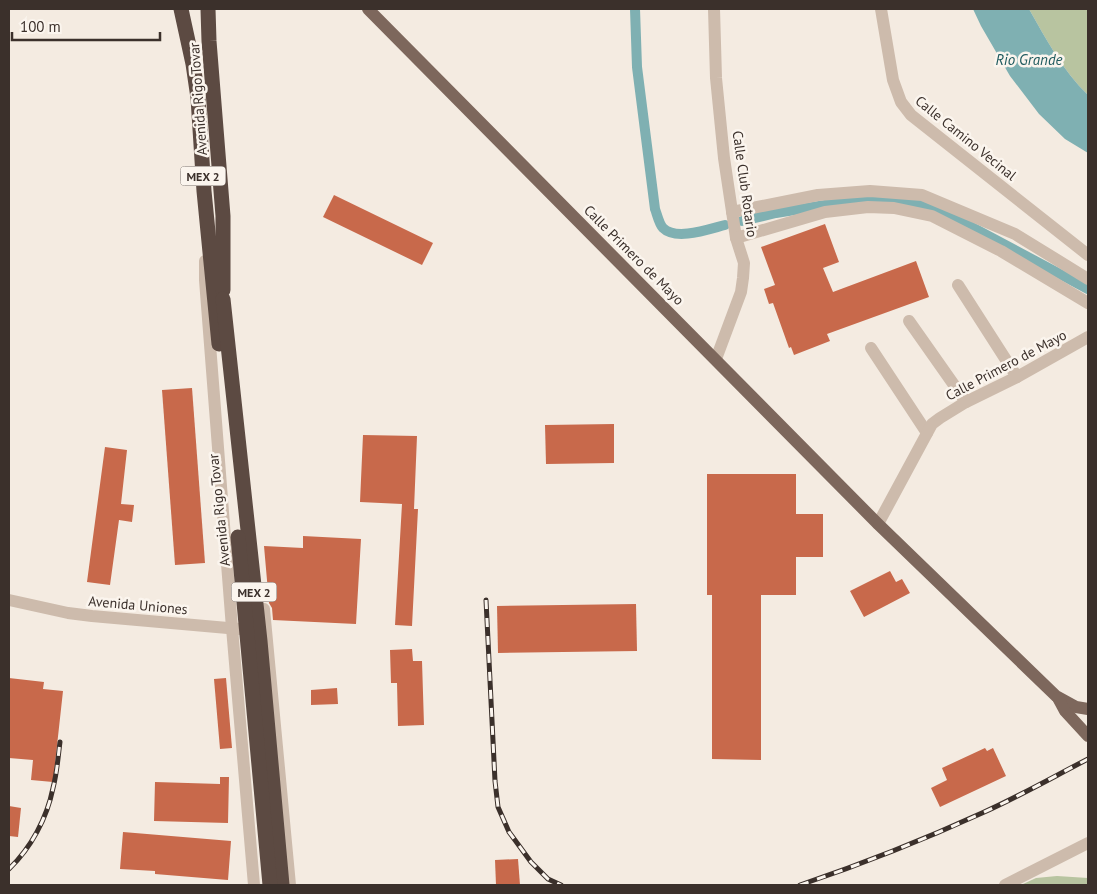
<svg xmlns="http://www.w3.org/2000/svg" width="1097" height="894" font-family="'PT Sans',sans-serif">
<rect width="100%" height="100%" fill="#f4ebe1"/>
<!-- grass -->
<g fill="#b8c4a0">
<path d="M1029 9H1088V95C1063 71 1046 39 1029 9Z"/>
<path d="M1057 876 1088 878V885H1021L1036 878Z"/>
</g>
<!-- water -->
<path fill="#7fb0b2" d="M973 9H1029C1046 39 1063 71 1088 95V153L1065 139 1039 114 1010 76 981 26Z"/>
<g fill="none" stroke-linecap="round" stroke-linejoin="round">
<!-- canal -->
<g stroke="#7fb0b2" stroke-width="10">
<path d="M635 9 637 67 655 209C657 214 659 224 663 228 676 241 709 229 725 225"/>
<path d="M742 221 776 213 850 201 901 200 932 206 1088 289"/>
</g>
</g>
<!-- building -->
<g fill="#c8694b">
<path d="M334 195 433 243 422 265 323 217Z"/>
<path d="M825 224 839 262 823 268 833 292 916 261 929 297 827 334 830 341 794 355 791 347 789 348 773 303 769 304 764 289 775 285 761 247Z"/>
<path d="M192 388 205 563 175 565 162 390Z"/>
<path d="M614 424V463L546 464 545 425Z"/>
<path d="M363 435 417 436 414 509H418L412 626 395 625 402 504 360 502Z"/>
<path d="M105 447 127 450 121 504 134 505 132 522 119 520 110 585 87 582Z"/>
<path d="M707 474H796V514H823V557H796V595H761V760L712 759V595H707Z"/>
<path d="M303 536 361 539 356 624 273 620 272 608 269 603 264 546 303 548Z"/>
<path d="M890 571 896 582 902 579 910 593 864 617 850 591Z"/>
<path d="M636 604 637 651 498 653 497 606Z"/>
<path d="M412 649 413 661H422L424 725 398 726 397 683H391L390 650Z"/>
<path d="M9 678 44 682 43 689 63 691 53 782 31 780 33 760 9 758Z"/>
<path d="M226 678 232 748 220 749 214 679Z"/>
<path d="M337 688 338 704 311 705V690Z"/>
<path d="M985 748 987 751 993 748 1006 776 940 807 931 788 947 780 942 768Z"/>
<path d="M220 777H229L228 823 154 821 155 782 220 784Z"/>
<path d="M9 806 21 808 18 837 9 836Z"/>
<path d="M123 832 231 841 228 880 155 874V871L120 869Z"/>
<path d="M518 859 520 885H496L495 860Z"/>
</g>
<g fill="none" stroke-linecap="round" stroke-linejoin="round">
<!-- minor -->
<g stroke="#cdbbac" stroke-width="12">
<path d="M714 9 716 78 724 158 736 238 744 263 743 278 741 292 716 359"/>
<path d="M881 9 893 80 901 102 911 115 1088 255"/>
<path d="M732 212 818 195 870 191 922 195 1015 234 1088 279"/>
<path d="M736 238 825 212 868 207 894 208 932 216 1001 251 1088 303"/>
<path d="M205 261V280L232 628 254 885"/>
<path d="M958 285 1017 377"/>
<path d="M909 321 966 402"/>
<path d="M871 348 927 433"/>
<path d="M878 524 932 424 940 418 966 402 1017 377 1088 337"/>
<path d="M9 600 68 613 92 616 239 629"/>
<path d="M264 609 290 885"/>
<path d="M1005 885 1088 843"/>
</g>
<!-- major -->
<g stroke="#7d675c" stroke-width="12">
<path d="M368 9 878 524 1056 696 1076 707 1088 709"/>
<path d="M1058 698 1065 711 1088 736"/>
</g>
<!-- highway -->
<g stroke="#5c4a42" stroke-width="15">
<path d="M181 9 193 64 198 98 204 191 219 344"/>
<path d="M208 9 209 41 223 216V290"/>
</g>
<!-- rail casing -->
<g stroke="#3b302b" stroke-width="5">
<g id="rail">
<path d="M486 600 495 781 498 807 509 832 531 862 548 879 561 885"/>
<path d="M9 869C31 848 47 818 53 788 57 773 58 757 60 742"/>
<path d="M800 885C862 864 923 840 982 813 1018 797 1053 777 1088 759"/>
</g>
</g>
<!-- rail -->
<use href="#rail" stroke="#fbf5ee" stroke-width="3" stroke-dasharray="9" stroke-linecap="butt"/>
<!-- highway-bridge -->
<g stroke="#5c4a42" stroke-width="15">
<path d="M223 299 260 641 282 885"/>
<path d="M238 537 270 885"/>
</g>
</g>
<g text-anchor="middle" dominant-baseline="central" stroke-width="5" stroke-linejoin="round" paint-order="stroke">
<!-- shield labels -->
<g fill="#fbf5ee" stroke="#756b66" stroke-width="1">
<rect x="180.5" y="166.5" width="45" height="19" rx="4"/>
<rect x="231.5" y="582.5" width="45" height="19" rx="4"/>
</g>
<g font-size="12" font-weight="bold" fill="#3b302b">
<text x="203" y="176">MEX 2</text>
<text x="254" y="592">MEX 2</text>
</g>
<!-- street labels -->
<g font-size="14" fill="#3b302b" stroke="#fbf5ee">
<text transform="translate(198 99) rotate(-94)">Avenida Rigo Tovar</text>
<text transform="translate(966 138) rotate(39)">Calle Camino Vecinal</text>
<text transform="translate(745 184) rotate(82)">Calle Club Rotario</text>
<text transform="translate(634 255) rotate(45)">Calle Primero de Mayo</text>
<text transform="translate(1006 365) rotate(-28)">Calle Primero de Mayo</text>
<text transform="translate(219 510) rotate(-96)">Avenida Rigo Tovar</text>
<text transform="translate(138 605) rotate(5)">Avenida Uniones</text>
</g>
<!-- water labels -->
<g font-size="15" font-style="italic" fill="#1f5a5e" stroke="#fbf5ee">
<text x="1029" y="59">Rio Grande</text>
</g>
</g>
<!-- border -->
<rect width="1097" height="894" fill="none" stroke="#3b302b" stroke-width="20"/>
<!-- scale -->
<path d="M12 32v8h148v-8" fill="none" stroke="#3b302b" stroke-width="2.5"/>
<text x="20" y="32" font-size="15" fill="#3b302b" stroke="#fbf5ee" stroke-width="4" paint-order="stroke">100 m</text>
</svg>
